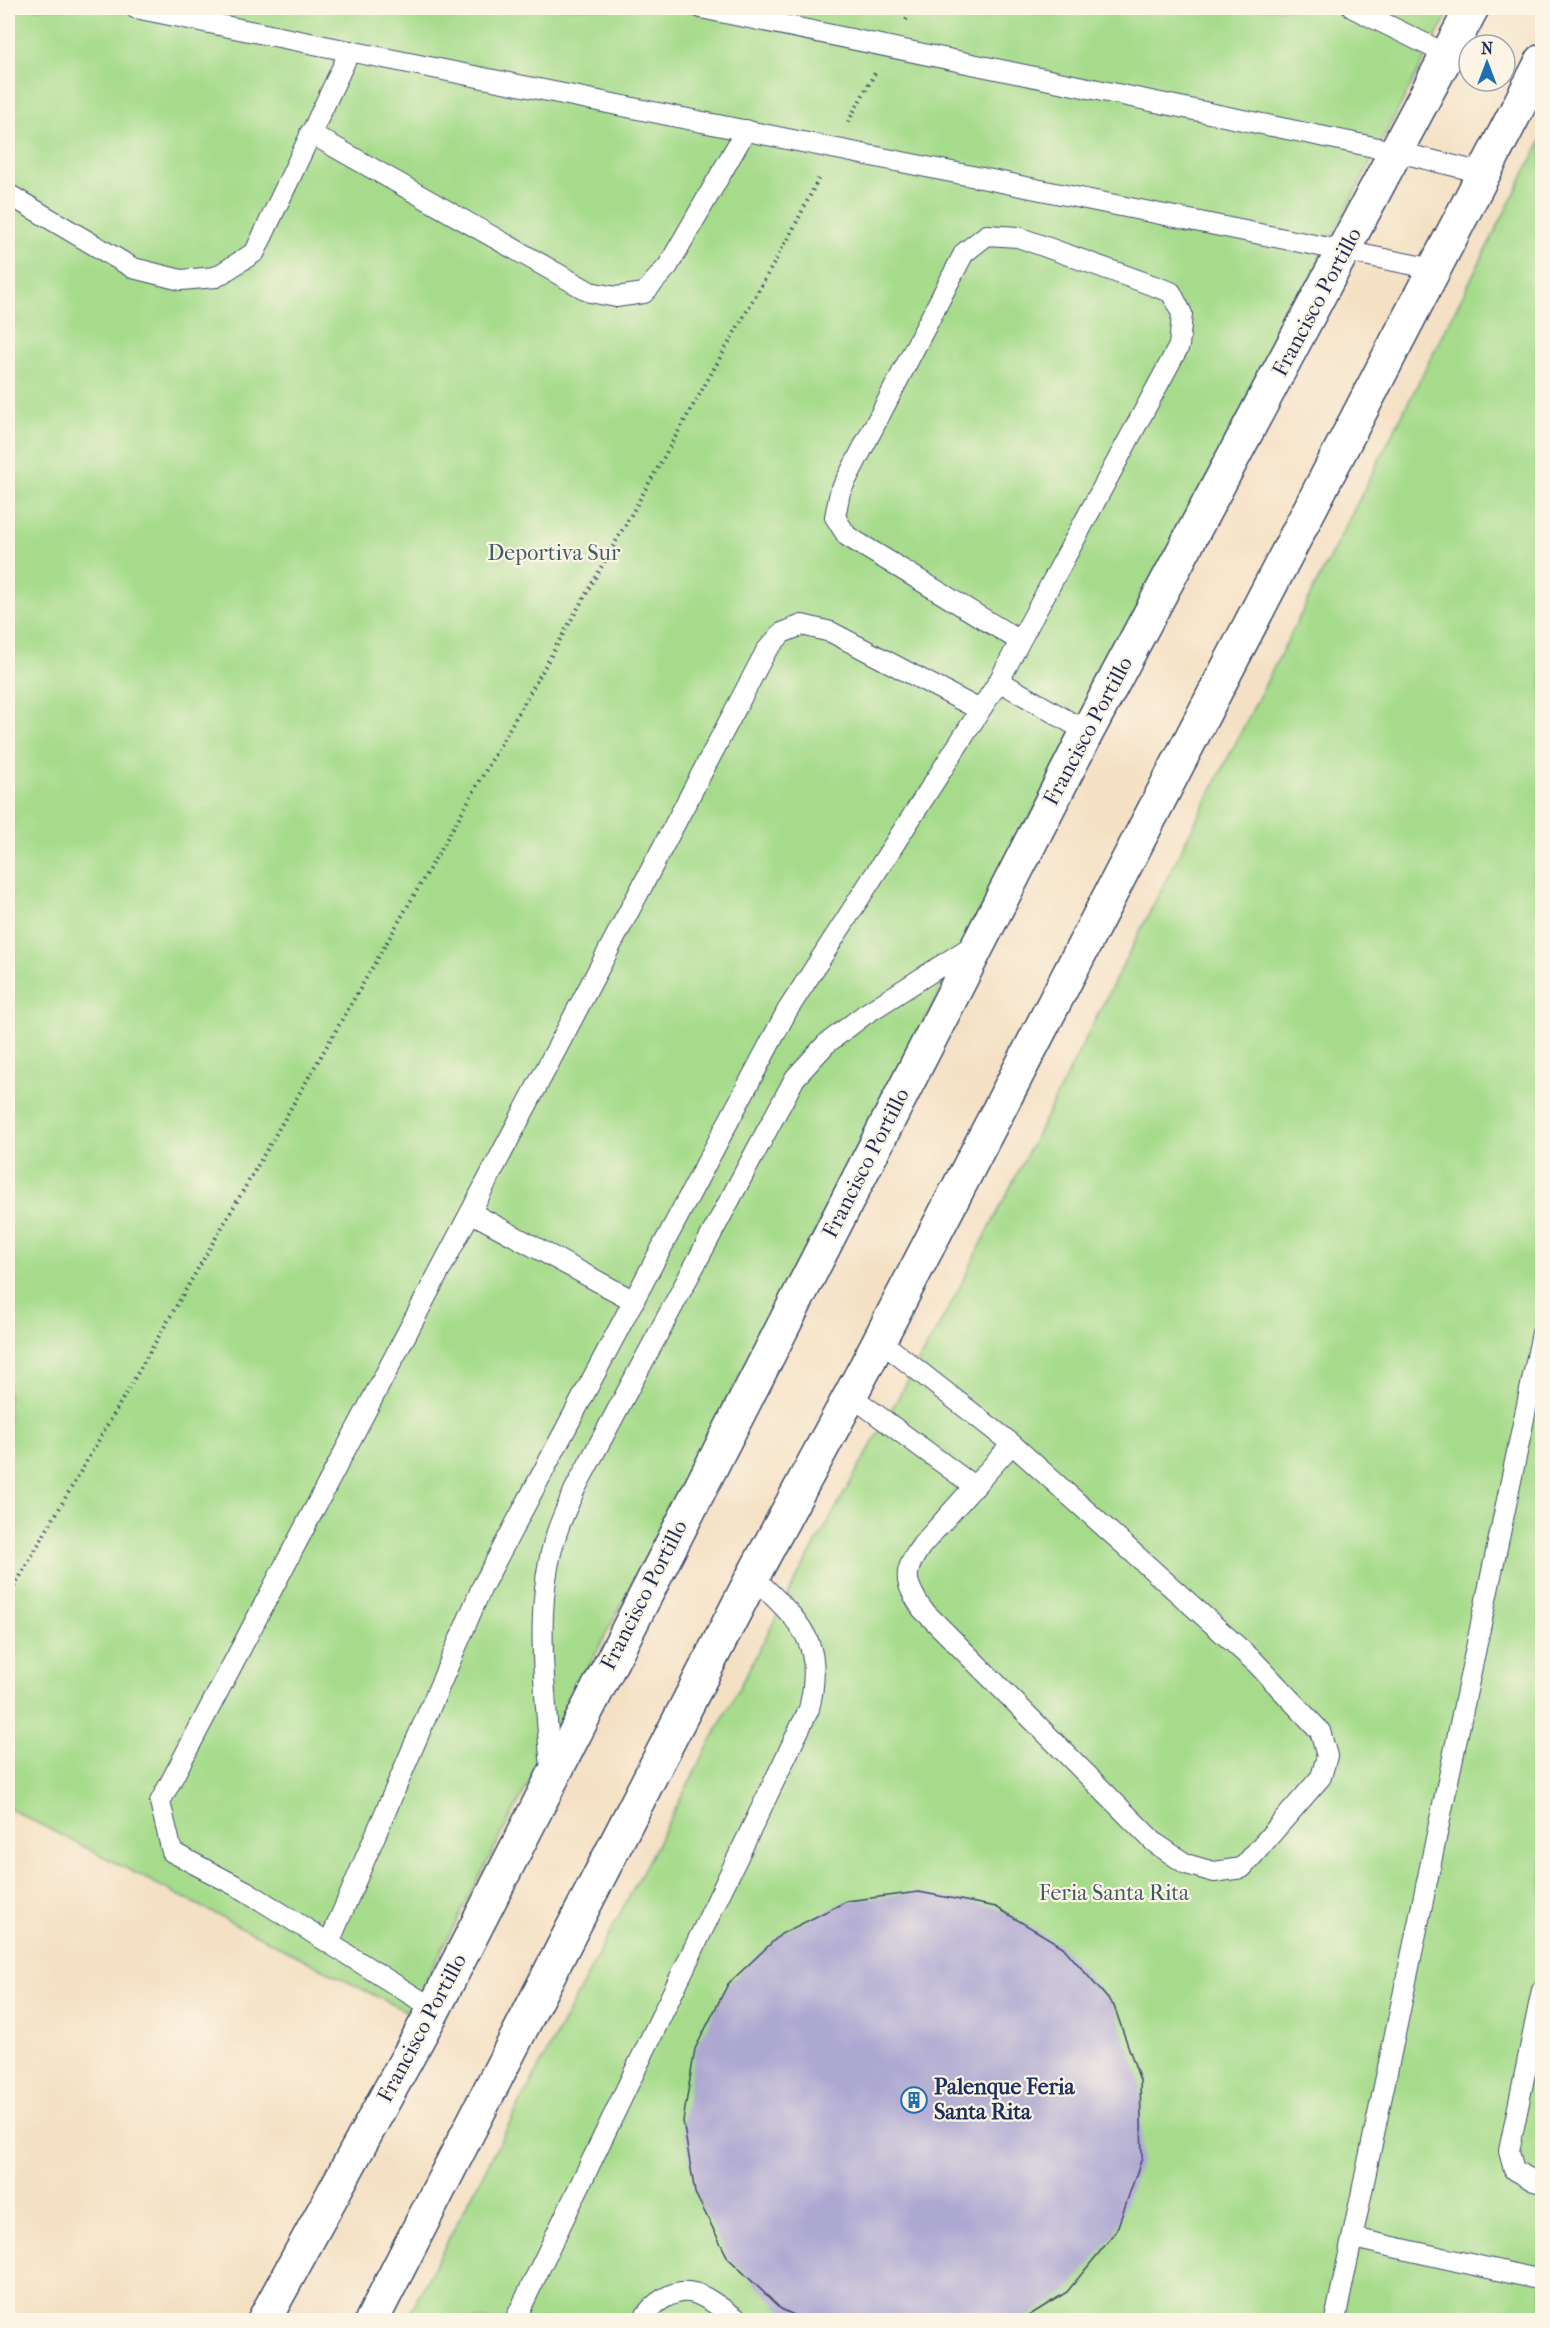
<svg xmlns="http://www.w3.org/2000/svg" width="1550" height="2328" font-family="'IM FELL French Canon',serif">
<rect width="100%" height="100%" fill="#fcf5e5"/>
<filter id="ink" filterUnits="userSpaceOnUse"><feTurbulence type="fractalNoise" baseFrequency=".0167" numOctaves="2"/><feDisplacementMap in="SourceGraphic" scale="12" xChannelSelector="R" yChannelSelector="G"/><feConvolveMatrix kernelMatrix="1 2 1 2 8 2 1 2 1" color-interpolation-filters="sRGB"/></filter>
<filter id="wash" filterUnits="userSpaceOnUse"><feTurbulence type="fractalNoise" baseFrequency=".008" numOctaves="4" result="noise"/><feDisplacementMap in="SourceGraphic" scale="24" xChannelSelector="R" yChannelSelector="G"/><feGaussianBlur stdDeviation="1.35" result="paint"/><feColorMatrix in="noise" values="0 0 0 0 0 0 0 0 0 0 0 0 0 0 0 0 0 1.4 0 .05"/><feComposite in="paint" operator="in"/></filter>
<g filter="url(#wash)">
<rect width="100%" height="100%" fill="#f4e1c4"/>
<!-- green -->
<g fill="#a6db8b" stroke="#608574" stroke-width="1.5">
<path d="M8 8H1451L409 2013 8 1808Z"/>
<path d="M1542 139V2320H406L799 1574 952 1302Z"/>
</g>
<g id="blocks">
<!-- building -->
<path fill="#ada8d2" d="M919 1892 996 1907 1063 1947 1114 2006 1140 2080 1142 2158 1116 2232 1067 2292 1022 2320H805L781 2309 728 2258 695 2193 683 2121 695 2049 728 1984 781 1934 847 1901Z"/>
</g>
</g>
<g filter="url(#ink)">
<use href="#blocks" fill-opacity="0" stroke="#3c4a6d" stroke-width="1.5"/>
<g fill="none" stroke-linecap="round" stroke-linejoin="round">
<!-- service casing -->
<g stroke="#3c4a6d" stroke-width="22">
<g id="service">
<path d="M135 8 1434 269"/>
<path d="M701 8 1398 152 1483 173"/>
<path d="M1353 8 1448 55"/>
<path d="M310 133 590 292 616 297 644 293 668 266 746 130"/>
<path d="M8 194 133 268 181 280 216 277 255 252 350 51"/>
<path d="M999 681 1087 732"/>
<path d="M472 1213 634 1301"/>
<path d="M879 1340 1012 1444 1256 1663 1320 1731 1327 1756 1321 1777 1242 1868 1214 1872 1186 1864 1155 1843 922 1609C904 1581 902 1573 922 1545L1012 1444"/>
<path d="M850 1395 975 1487"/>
<path d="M551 1771C546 1696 532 1604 557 1532 562 1517 569 1503 575 1489L795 1078 826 1044 864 1015 975 944"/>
<path d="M329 1943 482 1587 787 1011 999 681 1020 641 1179 346 1182 314 1171 292 1018 237 987 235 964 253 840 492 835 517 847 536 1020 641"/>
<path d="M1542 1990 1509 2151 1514 2170 1534 2181 1542 2183"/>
<path d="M434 2009 246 1891 172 1852 160 1802 766 651 782 633 802 625 831 632 980 710"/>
<path d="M1353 2238 1542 2280"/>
<path d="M515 2320 809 1709C826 1638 798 1622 753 1576"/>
<path d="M643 2320C651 2304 674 2287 694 2293 709 2297 726 2312 739 2320"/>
<path d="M1335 2320 1542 1333"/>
</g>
</g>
<!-- secondary casing -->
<g stroke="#3c4a6d" stroke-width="36">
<g id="secondary">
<path d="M264 2320 434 2009 1087 732 1472 8"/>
<path d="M372 2320 753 1576 865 1368 1542 61"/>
</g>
</g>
<!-- path -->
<g stroke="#3c4a6d" stroke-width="4" stroke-dasharray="1.5 4.5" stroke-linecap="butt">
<path d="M906 20 913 8"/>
<path d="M848 122 875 73"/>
<path d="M8 1597 457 821 790 235 820 176"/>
</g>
<!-- service -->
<use href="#service" stroke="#fff" stroke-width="20"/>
<!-- secondary -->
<use href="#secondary" stroke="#fff" stroke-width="33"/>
</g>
</g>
<!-- icons -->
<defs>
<g id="building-ring" transform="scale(1.35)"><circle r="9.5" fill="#fcf5e5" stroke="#1f6fb2" stroke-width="1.5"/><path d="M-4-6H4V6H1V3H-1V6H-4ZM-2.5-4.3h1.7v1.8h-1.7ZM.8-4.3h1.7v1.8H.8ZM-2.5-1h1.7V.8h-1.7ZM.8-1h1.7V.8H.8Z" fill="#1f6fb2"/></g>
</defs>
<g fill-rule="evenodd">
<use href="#building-ring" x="914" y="2100"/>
</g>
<g text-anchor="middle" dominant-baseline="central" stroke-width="4.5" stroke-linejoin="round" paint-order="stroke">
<!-- street labels -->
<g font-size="22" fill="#1b2f5e" stroke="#fcf5e5">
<text transform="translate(1317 302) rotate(-62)">Francisco Portillo</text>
<text transform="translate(1088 731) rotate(-62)">Francisco Portillo</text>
<text transform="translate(866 1163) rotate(-63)">Francisco Portillo</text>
<text transform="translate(644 1595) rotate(-63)">Francisco Portillo</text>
<text transform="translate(422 2028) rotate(-62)">Francisco Portillo</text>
</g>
<!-- park labels -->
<g font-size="22" fill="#3e5a69" stroke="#fcf5e5">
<text x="554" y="553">Deportiva Sur</text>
<text x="1114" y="1893">Feria Santa Rita</text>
</g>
<!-- poi labels -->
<g font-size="22" font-weight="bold" fill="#1b2f5e" stroke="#fcf5e5" text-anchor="start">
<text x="934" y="2087">Palenque Feria<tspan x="934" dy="25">Santa Rita</tspan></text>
</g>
</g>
<!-- margin -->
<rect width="1550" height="2328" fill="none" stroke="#fcf5e5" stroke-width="30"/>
<!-- north arrow -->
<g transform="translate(1487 63)"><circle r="28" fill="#fcf5e5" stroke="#a2a6af" stroke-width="1.5"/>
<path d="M0-4.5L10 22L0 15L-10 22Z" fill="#1f6fb2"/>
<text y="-9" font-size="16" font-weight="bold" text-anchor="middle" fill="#1b2f5e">N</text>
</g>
</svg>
